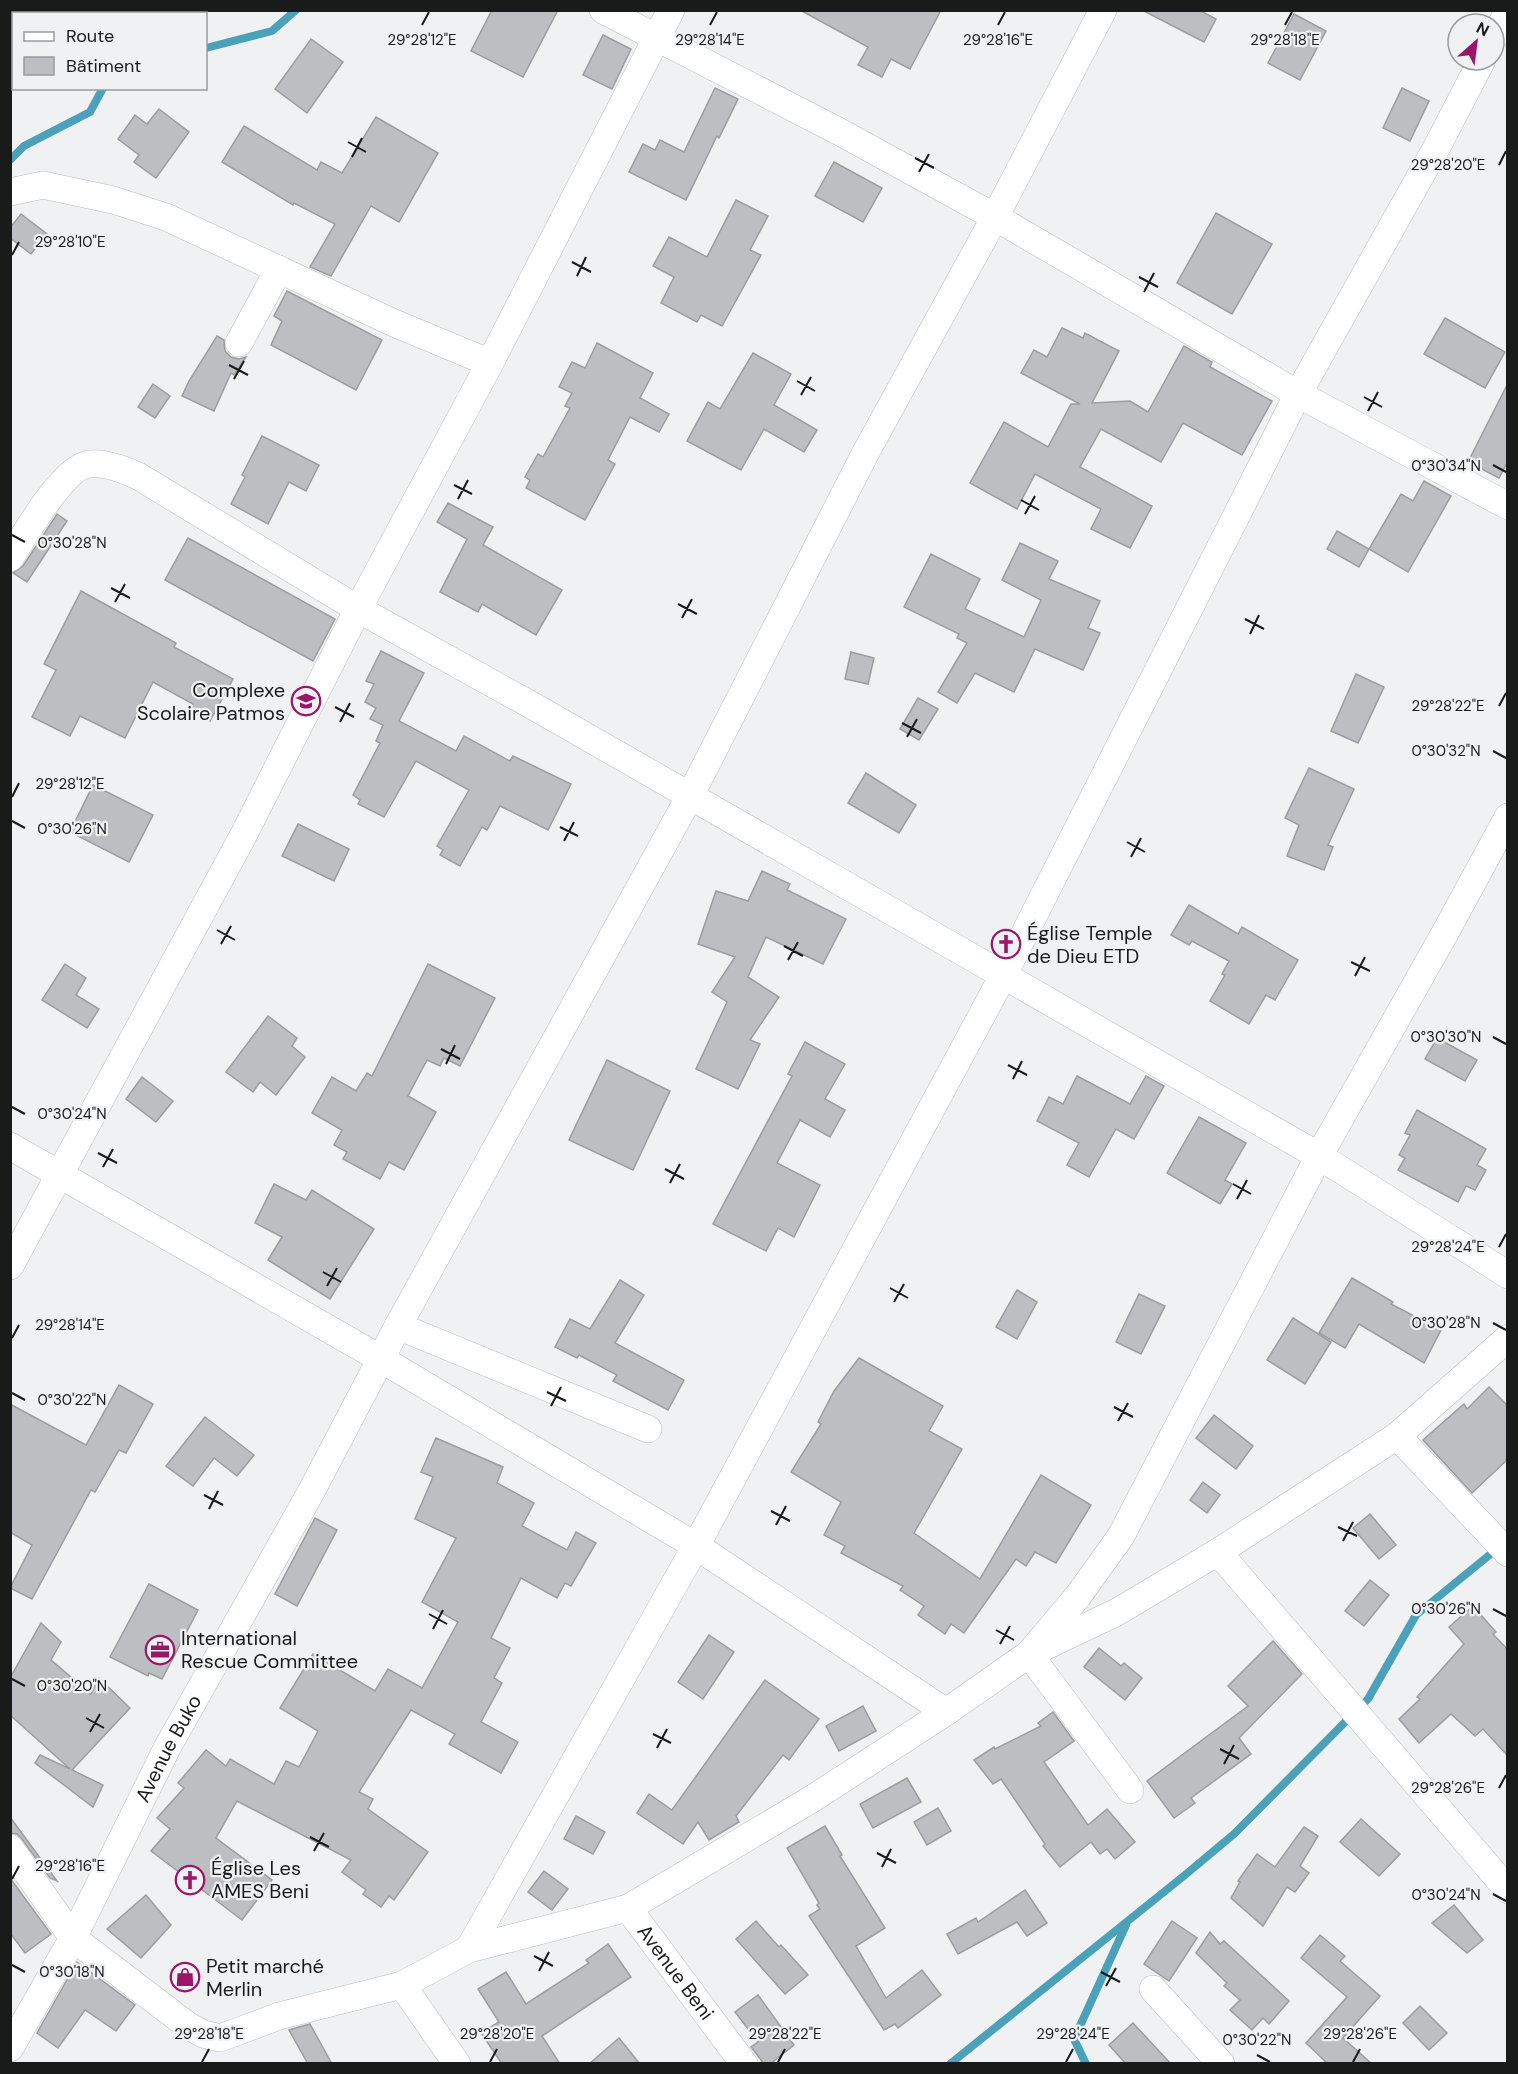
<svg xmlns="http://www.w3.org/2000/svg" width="1518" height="2074" font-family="'DM Sans',sans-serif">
<rect width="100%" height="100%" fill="#eff1f3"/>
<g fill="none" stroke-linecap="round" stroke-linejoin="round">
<!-- stream -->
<g stroke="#4ba1b8" stroke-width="8">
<path d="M35 10 41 14"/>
<path d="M206 48 272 31 296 10"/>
<path d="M10 160 24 146 90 112 103 88"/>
<path d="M950 2064 1185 1875 1234 1834 1368 1699 1416 1615 1498 1548"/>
<path d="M1086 2064 1074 2039 1126 1925"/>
</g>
</g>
<!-- building -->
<g fill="#bdbec1" stroke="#9c9da0" stroke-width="1.5">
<path d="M492 10H558L523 77 471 51Z"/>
<path d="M800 10H941L910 69 891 59 882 77 858 65 868 47Z"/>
<path d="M1142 10H1199L1216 19 1204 42Z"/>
<path d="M1294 14 1326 31 1300 80 1268 63Z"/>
<path d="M603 35 631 49 612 89 583 75Z"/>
<path d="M311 39 343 62 307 113 275 89Z"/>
<path d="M715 88 738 99 719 138 717 136 686 200 629 172 643 144 655 150 660 140 684 152Z"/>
<path d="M1402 88 1429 101 1410 141 1383 128Z"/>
<path d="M159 109 189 132 156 178 134 162 139 155 118 139 135 115 147 124Z"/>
<path d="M376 117 438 153 399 222 371 206 331 276 310 267 335 224 294 203 293 205 222 162 244 126 317 170 321 162 342 173Z"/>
<path d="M834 162 882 188 863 222 815 196Z"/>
<path d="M736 200 768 216 750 250 761 255 722 326 701 315 697 322 661 303 674 277 653 266 669 237 707 257Z"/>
<path d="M1216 213 1272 244 1232 314 1177 283Z"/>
<path d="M21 214 47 234 31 254 10 238V228Z"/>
<path d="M287 291 382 340 356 390 271 345 282 321 274 316Z"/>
<path d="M1445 318 1505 352 1485 388 1424 354Z"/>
<path d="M1062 328 1083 338 1085 333 1119 351 1092 403 1130 401 1148 412 1184 346 1212 362 1210 367 1272 401 1242 455 1183 423 1161 462 1101 429 1080 467 1152 506 1130 548 1091 529 1101 509 1035 474 1017 509 970 483 1004 422 1048 447 1071 404H1080L1021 373 1034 350 1047 357Z"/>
<path d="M217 336 224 340 225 351 231 357 239 359 246 357 234 375 231 373 214 411 182 396 189 381Z"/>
<path d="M597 343 653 373 640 398 669 414 659 432 630 417 608 460 615 464 585 520 526 488 530 480 525 477 538 454 543 457 570 408 565 406 572 393 559 387 572 362 585 368Z"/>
<path d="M753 353 791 374 774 405 817 430 804 452 764 429 741 470 687 441 708 402 720 409Z"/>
<path d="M1508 383V461L1499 478 1468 462Z"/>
<path d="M153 384 170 396 155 418 138 407Z"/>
<path d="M262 436 319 465 306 491 289 482 268 524 231 504 245 477 242 475Z"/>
<path d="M1424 481 1451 496 1408 572 1369 549 1401 494 1413 501Z"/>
<path d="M448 503 493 527 483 545 562 590 536 635 482 604 478 612 440 592 467 539 437 522Z"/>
<path d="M57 514 67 521 27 582 13 573 23 566Z"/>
<path d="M1337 531 1369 549 1359 567 1327 549Z"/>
<path d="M188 538 335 619 313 661 165 580Z"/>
<path d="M1020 543 1058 561 1049 579 1100 601 1088 628 1100 633 1083 670 1035 649 1014 692 975 673 957 703 938 692 967 643 957 638 959 634 904 607 931 554 980 579 965 609 1024 637 1041 600 1002 580Z"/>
<path d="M81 591 176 643 174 647 233 679 210 721 190 710 193 704 153 682 125 738 80 716 70 736 32 717 56 670 44 664Z"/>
<path d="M381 651 424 673 399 721 456 751 464 736 510 761 513 756 571 784 548 830 500 806 487 830 482 827 460 866 440 855 443 850 437 846 469 790 416 761 384 817 358 804 360 800 353 795 380 743 376 741 383 725 370 719 376 708 365 702 374 684 366 681Z"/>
<path d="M851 652 874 658 868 684 845 679Z"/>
<path d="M1356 674 1384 687 1358 743 1331 731Z"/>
<path d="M918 698 938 709 919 740 900 729Z"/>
<path d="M1309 768 1354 789 1328 845 1333 847 1324 870 1287 856 1299 825 1285 818Z"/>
<path d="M866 773 916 805 899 833 848 803Z"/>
<path d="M93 785 153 815 129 862 70 832Z"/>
<path d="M298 824 349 849 334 881 282 856Z"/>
<path d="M762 871 790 884 787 890 846 919 823 964 766 937 748 977 779 997 750 1040 760 1044 738 1089 696 1069 727 1002 712 992 735 957 698 944 716 891 748 901Z"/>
<path d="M1189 905 1238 934 1242 927 1298 960 1275 1000 1266 995 1249 1024 1210 1001 1225 975 1222 974 1229 961 1192 941 1189 945 1171 935Z"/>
<path d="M65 964 86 978 76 995 99 1009 87 1028 42 1000Z"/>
<path d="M428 964 495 998 460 1066 444 1058 440 1066 427 1060 408 1096 436 1112 404 1170 389 1162 380 1179 343 1159 347 1152 334 1145 342 1130 312 1113 332 1077 356 1091 367 1073 372 1076Z"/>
<path d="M268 1016 297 1038 292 1046 305 1057 276 1095 260 1082 253 1092 226 1072Z"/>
<path d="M1437 1038 1477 1060 1465 1081 1425 1059Z"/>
<path d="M805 1042 845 1064 825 1099 845 1110 830 1137 800 1120 777 1163 820 1185 794 1237 778 1228 766 1251 713 1224 792 1076 788 1074Z"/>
<path d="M607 1060 670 1091 633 1170 569 1140Z"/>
<path d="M1077 1076 1130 1104 1146 1076 1164 1086 1134 1139 1116 1129 1089 1177 1067 1165 1079 1143 1037 1121 1049 1097 1063 1104Z"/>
<path d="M142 1077 173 1101 156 1122 126 1099Z"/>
<path d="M1417 1110 1486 1149 1477 1165 1486 1170 1475 1190 1466 1186 1458 1202 1398 1170 1405 1158 1399 1155 1410 1135 1405 1133Z"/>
<path d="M1199 1117 1246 1143 1225 1180 1232 1184 1220 1204 1167 1173Z"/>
<path d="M274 1184 306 1200 312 1190 374 1229 330 1299 268 1260 282 1237 255 1223Z"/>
<path d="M1352 1278 1393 1302 1391 1304 1441 1330 1424 1363 1359 1324 1345 1348 1319 1333Z"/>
<path d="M620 1280 644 1295 615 1343 684 1380 668 1410 613 1381 617 1375 579 1355 577 1358 555 1347 570 1319 590 1329Z"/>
<path d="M1017 1290 1037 1302 1017 1339 996 1327Z"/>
<path d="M1139 1294 1165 1306 1141 1354 1116 1342Z"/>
<path d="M1293 1318 1331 1342 1305 1384 1267 1360Z"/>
<path d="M859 1358 943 1406 929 1431 962 1449 914 1533 980 1579 1041 1475 1091 1505 1056 1563 1035 1552 1026 1566 1016 1559 964 1633 951 1624 945 1634 918 1615 924 1606 900 1590 903 1586 841 1553 845 1546 824 1535 841 1502 791 1472 821 1424 818 1422 834 1391Z"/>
<path d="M119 1385 153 1404 126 1453 119 1450 95 1492 91 1490 32 1599 10 1588 32 1545 10 1532V1404L86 1445Z"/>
<path d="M1489 1387 1508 1406V1459L1472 1493 1423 1440 1464 1404 1467 1409Z"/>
<path d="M1214 1415 1253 1446 1236 1469 1196 1438Z"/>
<path d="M205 1417 254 1455 237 1476 214 1458 193 1486 166 1466Z"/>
<path d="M436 1438 503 1467 497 1483 534 1503 522 1526 567 1550 576 1532 596 1543 571 1586 565 1583 557 1598 521 1578 491 1638 510 1648 494 1678 502 1683 481 1722 518 1742 501 1773 449 1744 455 1734 411 1710 359 1792 373 1799 368 1809 428 1852 394 1900 389 1896 381 1907 363 1894 366 1890 342 1872 351 1860 237 1801 216 1838 272 1880 242 1920 151 1851 170 1829 157 1818 184 1788 178 1783 206 1750 226 1766 230 1759 274 1784 286 1761 299 1767 318 1731 280 1708 313 1654 375 1691 388 1669 422 1688 458 1622 422 1602 456 1538 415 1519 433 1477 421 1472Z"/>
<path d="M1203 1482 1220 1495 1207 1513 1190 1500Z"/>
<path d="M1370 1514 1396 1545 1379 1559 1353 1528Z"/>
<path d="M315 1518 337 1530 297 1606 275 1594Z"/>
<path d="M1370 1580 1389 1595 1364 1626 1345 1611Z"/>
<path d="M149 1584 198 1610 162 1679 149 1673 148 1676 110 1657Z"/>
<path d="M1473 1606 1496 1632 1493 1634 1508 1650V1756L1483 1729 1475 1736 1451 1714 1419 1743 1399 1719 1420 1699 1417 1697 1464 1644 1449 1627Z"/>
<path d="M41 1623 61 1642 51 1660 91 1694 99 1678 130 1708 72 1770 103 1785 93 1807 35 1763 40 1755 70 1769 10 1715V1678Z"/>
<path d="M709 1635 734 1652 703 1699 678 1682Z"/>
<path d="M1273 1641 1302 1674 1239 1738 1251 1754 1191 1798 1195 1803 1174 1818 1147 1781 1248 1706 1228 1686Z"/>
<path d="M1099 1648 1121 1666 1124 1663 1142 1678 1125 1700 1084 1667Z"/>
<path d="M765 1680 819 1719 789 1760 783 1755 736 1816 739 1822 709 1840 698 1822 683 1844 637 1813 649 1794 672 1810Z"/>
<path d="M863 1706 876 1731 839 1751 826 1726Z"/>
<path d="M1053 1712 1074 1741 1044 1762 1088 1825 1107 1809 1135 1842 1115 1859 1107 1849 1100 1854 1091 1842 1060 1867 1043 1846 1045 1844 1001 1779 993 1784 974 1760 994 1747 995 1749 1041 1726 1038 1723Z"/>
<path d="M907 1778 921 1802 873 1828 860 1804Z"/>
<path d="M938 1808 951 1831 927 1845 914 1822Z"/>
<path d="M576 1816 605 1832 593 1854 564 1839Z"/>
<path d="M10 1817 57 1881 50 1878 22 1839 17 1834 10 1833Z"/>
<path d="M1361 1819 1400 1854 1379 1876 1340 1842Z"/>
<path d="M825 1826 842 1855 840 1856 885 1928 856 1946 886 1998 922 1970 941 1995 898 2028 895 2024 884 2030 809 1916 820 1909 817 1905 819 1903 787 1848Z"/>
<path d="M1304 1827 1318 1836 1300 1866 1309 1873 1295 1892 1287 1887 1263 1926 1231 1898 1240 1882 1238 1881 1257 1854 1275 1867Z"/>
<path d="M544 1871 568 1889 552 1910 528 1892Z"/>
<path d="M10 1878 51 1934 25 1953 10 1933Z"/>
<path d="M1025 1890 1047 1923 1027 1936 1017 1922 958 1954 947 1934 976 1918 978 1922Z"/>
<path d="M146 1895 171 1925 141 1958 107 1929Z"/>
<path d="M1454 1905 1483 1940 1467 1953 1432 1923Z"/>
<path d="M756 1921 779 1947 781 1945 808 1975 785 1994 736 1939Z"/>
<path d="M1172 1921 1197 1938 1169 1981 1144 1964Z"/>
<path d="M1210 1932 1220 1944 1224 1941 1289 2001 1269 2024 1263 2018 1252 2030 1230 2010 1240 2000 1224 1986 1227 1983 1196 1953Z"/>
<path d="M1320 1935 1345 1956 1340 1961 1380 1996 1343 2038 1372 2064H1328L1306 2043 1347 1997 1301 1958Z"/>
<path d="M608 1944 631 1977 542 2036 560 2064H502L481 2033 499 2022 478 1989 506 1972 526 2004 589 1963 586 1960Z"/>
<path d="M77 1962 135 2005 116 2031 85 2010 58 2048 37 2033Z"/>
<path d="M758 1995 794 2045 770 2064H764L751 2047 758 2042 735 2012Z"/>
<path d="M1420 2006 1447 2033 1429 2050 1403 2023Z"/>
<path d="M1133 2023 1171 2064H1126L1109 2045Z"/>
<path d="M310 2024 332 2064H308L289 2030Z"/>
<path d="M619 2038 640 2064H589Z"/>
</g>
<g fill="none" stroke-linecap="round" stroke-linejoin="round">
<!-- minor casing -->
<g stroke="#babcbe" stroke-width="28">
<g id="minor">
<path d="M603 10 840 132 995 217 1298 394 1508 506"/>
<path d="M1494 37 1508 12"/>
<path d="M10 192 43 185 113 200 166 217 394 323 490 363"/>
<path d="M239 343 279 269"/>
<path d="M10 558C25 535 62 468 89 464 105 462 123 469 138 476L358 609 533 706 1319 1156 1508 1275"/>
<path d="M10 1146 381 1359 696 1546 946 1712 1029 1654 1117 1612 1218 1552 1397 1436 1508 1338"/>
<path d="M10 1266 243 836 358 609 490 363 671 10"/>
<path d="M398 1326 648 1429"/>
<path d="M1397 1436 1508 1553"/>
<path d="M1218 1552 1508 1890"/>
<path d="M1130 1790 1029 1654 1078 1596 1121 1536 1319 1156 1445 933 1508 817"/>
<path d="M10 1848 73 1938 187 2025 203 2034 220 2038 279 2016 402 1985 469 1949 628 1908 812 1799 946 1712"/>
<path id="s1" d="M628 1908 744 2064"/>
<path d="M469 1949 696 1546 1003 976 1298 394 1439 143 1482 60"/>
<path d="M402 1985 457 2064"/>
<path d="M1153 1989 1221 2064"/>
<path id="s2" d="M10 2048 73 1938 167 1748 311 1492 398 1326 690 796 866 452 995 217 1103 10"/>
</g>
</g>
<!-- minor -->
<use href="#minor" stroke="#fff" stroke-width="27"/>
</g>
<!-- ticks -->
<path fill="none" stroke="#191a1a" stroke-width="2" d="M422 25 429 12M710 25 717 12M998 25 1005 12M1285 25 1292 12M348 142 366 152M352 157 362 138M915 158 934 168M1499 165 1506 151M919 172 929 154M12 255 19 242M572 262 591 272M577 276 586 257M1139 277 1158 287M1144 292 1154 273M229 365 248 375M234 379 244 361M797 381 815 391M801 395 811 377M1364 397 1382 407M1368 411 1378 392M1493 465 1506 472M454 485 472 494M458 499 468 480M1021 500 1039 510M1025 514 1035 496M12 535 25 542M111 588 130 598M115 602 125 584M678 604 697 614M682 618 692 599M1245 619 1264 629M1250 634 1259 615M1499 706 1506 693M335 707 354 717M340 722 350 703M902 723 921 733M907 737 917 719M1493 751 1506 758M12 797 19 783M12 821 25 828M560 827 578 836M564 841 574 822M1127 842 1145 852M1131 857 1141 838M217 930 235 940M221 944 231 926M784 946 803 956M788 960 798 942M1351 962 1370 971M1355 976 1365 957M1493 1037 1506 1044M441 1049 460 1059M446 1064 455 1045M1008 1065 1027 1075M1013 1079 1022 1061M12 1107 25 1114M98 1153 117 1163M103 1167 113 1149M665 1169 684 1179M670 1183 680 1164M1233 1184 1251 1194M1237 1199 1247 1180M1499 1247 1506 1234M323 1272 341 1282M327 1286 337 1268M890 1288 908 1298M894 1302 904 1284M1493 1323 1506 1330M12 1338 19 1325M547 1392 566 1401M12 1393 25 1400M551 1406 561 1387M1114 1407 1133 1417M1118 1421 1128 1403M204 1495 223 1505M209 1509 218 1491M771 1511 790 1521M776 1525 786 1506M1338 1527 1357 1536M1343 1541 1353 1522M1493 1609 1506 1616M429 1614 447 1624M433 1629 443 1610M996 1630 1014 1640M1000 1644 1010 1626M12 1679 25 1686M86 1718 104 1728M90 1732 100 1714M653 1734 671 1743M657 1748 667 1729M1220 1749 1239 1759M1224 1764 1234 1745M1499 1788 1506 1775M310 1837 329 1847M314 1851 324 1833M877 1853 896 1863M882 1867 891 1849M12 1879 19 1866M1493 1894 1506 1901M534 1956 553 1966M12 1965 25 1972M539 1971 549 1952M1101 1972 1120 1982M1106 1986 1116 1968M1257 2055 1270 2062M202 2062 209 2049M490 2062 497 2049M778 2062 785 2049M1066 2062 1073 2049M1353 2062 1360 2049"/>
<!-- icons -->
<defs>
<g id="school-ring" transform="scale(1.5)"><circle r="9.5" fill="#eff1f3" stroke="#9b1669" stroke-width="1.5"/><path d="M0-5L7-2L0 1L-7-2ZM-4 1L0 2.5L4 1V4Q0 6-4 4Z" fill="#9b1669"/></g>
<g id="church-ring" transform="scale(1.5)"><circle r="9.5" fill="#eff1f3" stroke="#9b1669" stroke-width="1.5"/><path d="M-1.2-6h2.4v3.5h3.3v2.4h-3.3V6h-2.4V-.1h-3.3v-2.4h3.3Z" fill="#9b1669"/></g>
<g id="office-ring" transform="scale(1.5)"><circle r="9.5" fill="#eff1f3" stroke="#9b1669" stroke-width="1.5"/><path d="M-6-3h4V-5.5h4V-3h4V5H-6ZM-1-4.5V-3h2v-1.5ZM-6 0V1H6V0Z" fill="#9b1669"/></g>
<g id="shop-ring" transform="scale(1.5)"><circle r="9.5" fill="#eff1f3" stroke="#9b1669" stroke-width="1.5"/><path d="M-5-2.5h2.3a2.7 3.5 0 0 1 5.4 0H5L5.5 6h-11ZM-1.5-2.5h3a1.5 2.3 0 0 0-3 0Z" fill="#9b1669"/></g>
</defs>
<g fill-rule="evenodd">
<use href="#school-ring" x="306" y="701"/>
<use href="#church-ring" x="1006" y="944"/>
<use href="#office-ring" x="160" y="1650"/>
<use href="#church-ring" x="190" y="1880"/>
<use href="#shop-ring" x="185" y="1977"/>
</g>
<g text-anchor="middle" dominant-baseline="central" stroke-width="4.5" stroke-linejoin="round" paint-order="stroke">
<!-- poi labels -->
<g font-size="20" fill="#191a1a" stroke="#eff1f3" text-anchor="start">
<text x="285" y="690" text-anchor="end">Complexe<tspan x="285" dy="23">Scolaire Patmos</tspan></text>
<text x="1027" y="933">Église Temple<tspan x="1027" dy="23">de Dieu ETD</tspan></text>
<text x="181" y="1638">International<tspan x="181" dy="23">Rescue Committee</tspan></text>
<text x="211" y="1868">Église Les<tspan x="211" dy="23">AMES Beni</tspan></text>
<text x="206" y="1966">Petit marché<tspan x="206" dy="23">Merlin</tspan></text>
</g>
<!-- street labels -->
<g font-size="20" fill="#191a1a" stroke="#eff1f3">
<text stroke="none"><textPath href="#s2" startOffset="339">Avenue Buko</textPath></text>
<text stroke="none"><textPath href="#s1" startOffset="80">Avenue Beni</textPath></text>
</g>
</g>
<g font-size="15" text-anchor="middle" fill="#191a1a" stroke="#eff1f3" stroke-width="4.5" stroke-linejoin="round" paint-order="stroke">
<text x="422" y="45">29°28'12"E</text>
<text x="710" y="45">29°28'14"E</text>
<text x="998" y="45">29°28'16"E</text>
<text x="1285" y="45">29°28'18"E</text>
<text x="1448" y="170">29°28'20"E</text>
<text x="70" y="247">29°28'10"E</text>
<text x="1446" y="471">0°30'34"N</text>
<text x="72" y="548">0°30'28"N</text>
<text x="1448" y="711">29°28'22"E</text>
<text x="1446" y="756">0°30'32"N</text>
<text x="70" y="789">29°28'12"E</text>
<text x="72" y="834">0°30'26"N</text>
<text x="1446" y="1042">0°30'30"N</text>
<text x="72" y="1119">0°30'24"N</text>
<text x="1448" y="1252">29°28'24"E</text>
<text x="1446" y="1328">0°30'28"N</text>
<text x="70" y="1330">29°28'14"E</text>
<text x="72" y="1405">0°30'22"N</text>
<text x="1446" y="1614">0°30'26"N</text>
<text x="72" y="1691">0°30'20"N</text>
<text x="1448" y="1793">29°28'26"E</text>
<text x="70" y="1871">29°28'16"E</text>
<text x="1446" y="1900">0°30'24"N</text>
<text x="72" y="1977">0°30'18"N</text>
<text x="209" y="2039">29°28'18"E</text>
<text x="497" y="2039">29°28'20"E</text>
<text x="785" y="2039">29°28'22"E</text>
<text x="1073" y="2039">29°28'24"E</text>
<text x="1360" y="2039">29°28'26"E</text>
<text x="1257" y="2045">0°30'22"N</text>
</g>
<!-- border -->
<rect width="1518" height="2074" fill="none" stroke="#191a1a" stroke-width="24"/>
<!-- legend -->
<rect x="12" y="12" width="195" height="78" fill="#eff1f3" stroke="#999b9c" stroke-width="1.5"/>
<rect x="24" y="32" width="30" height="9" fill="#ffffff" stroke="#999b9c" stroke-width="1.5"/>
<text x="66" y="42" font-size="18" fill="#191a1a">Route</text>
<rect x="24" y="57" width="30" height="18" fill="#bdbec1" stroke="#999b9c" stroke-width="1.5"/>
<text x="66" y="72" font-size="18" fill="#191a1a">Bâtiment</text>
<!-- north arrow -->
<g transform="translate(1476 42) rotate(28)"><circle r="28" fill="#eff1f3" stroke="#999b9c" stroke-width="1.5"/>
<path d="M0-4.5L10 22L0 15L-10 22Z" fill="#9b1669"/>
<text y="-9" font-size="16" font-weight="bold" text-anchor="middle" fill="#191a1a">N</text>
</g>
</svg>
